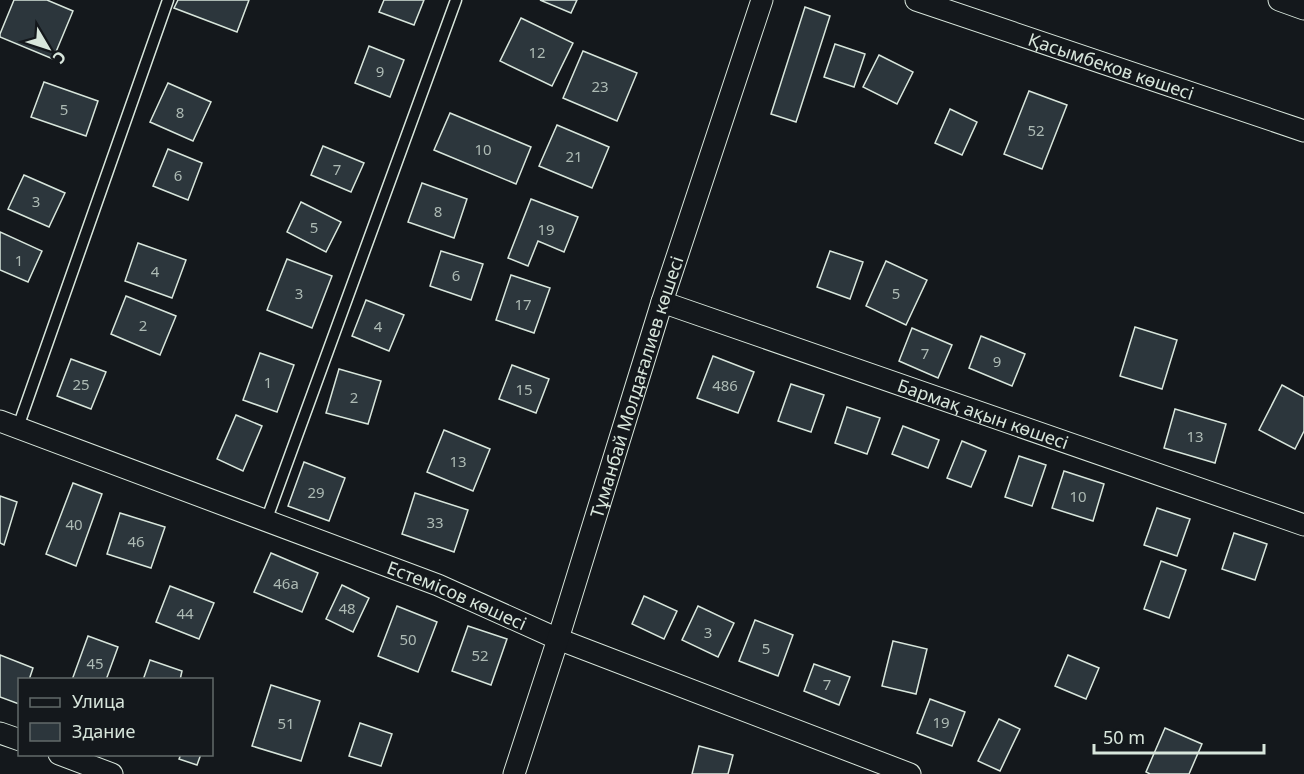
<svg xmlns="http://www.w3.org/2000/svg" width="1304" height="774" font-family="'Noto Sans',sans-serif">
<rect width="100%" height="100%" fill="#14181c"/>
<!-- building -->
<g fill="#2c363c" stroke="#d8e6dc" stroke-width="1.5">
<path d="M14 0H47L73 11 53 59 0 37V34Z"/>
<path d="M178 0H249L237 32 174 8Z"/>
<path d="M384 0H424L414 25 379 12Z"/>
<path d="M540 0H577L571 13Z"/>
<path d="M805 7 830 16 796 122 771 114Z"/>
<path d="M521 18 573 43 552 86 500 61Z"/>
<path d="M835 44 865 54 854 87 824 77Z"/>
<path d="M369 46 404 60 390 97 355 83Z"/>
<path d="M583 51 637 73 617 121 563 98Z"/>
<path d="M879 55 913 72 897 104 863 87Z"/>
<path d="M44 82 98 101 86 136 31 117Z"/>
<path d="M168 83 211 102 193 141 150 122Z"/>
<path d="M1029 91 1067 105 1042 169 1004 154Z"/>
<path d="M950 109 977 122 962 155 935 143Z"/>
<path d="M450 113 531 147 516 184 434 150Z"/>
<path d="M557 125 609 147 592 188 539 166Z"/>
<path d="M323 146 364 163 351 192 311 175Z"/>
<path d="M168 149 202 163 188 200 153 186Z"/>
<path d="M24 175 65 193 49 227 8 209Z"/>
<path d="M422 183 467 199 454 238 408 222Z"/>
<path d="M531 199 578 217 564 252 538 241 528 266 508 258Z"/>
<path d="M301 202 341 222 326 252 287 232Z"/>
<path d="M0 232 42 251 28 282 0 270Z"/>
<path d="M138 243 186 260 172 298 125 281Z"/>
<path d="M441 251 483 264 471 300 430 286Z"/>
<path d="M830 251 863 262 850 299 817 287Z"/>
<path d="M287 259 332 276 312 328 267 310Z"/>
<path d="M886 261 927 280 906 325 866 306Z"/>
<path d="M511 275 550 288 534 333 496 320Z"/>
<path d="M126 296 176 316 160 355 111 334Z"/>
<path d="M366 300 404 315 389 351 352 336Z"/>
<path d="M1135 327 1177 340 1162 389 1120 376Z"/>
<path d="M912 328 952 345 938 378 899 361Z"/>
<path d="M981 336 1025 354 1012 386 969 368Z"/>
<path d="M260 353 294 365 277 412 243 400Z"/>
<path d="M713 356 754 372 738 413 697 398Z"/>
<path d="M71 359 106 372 91 409 57 396Z"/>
<path d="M512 365 549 379 536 413 499 399Z"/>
<path d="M339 369 381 381 368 424 326 413Z"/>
<path d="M791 384 824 395 811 432 778 421Z"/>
<path d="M1282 385 1304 397V431L1295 449 1259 430Z"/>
<path d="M847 407 880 418 867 454 835 443Z"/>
<path d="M1175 409 1226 424 1215 463 1164 448Z"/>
<path d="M236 415 262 426 243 471 217 459Z"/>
<path d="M903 426 939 440 928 468 892 454Z"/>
<path d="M444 430 490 449 473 491 427 472Z"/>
<path d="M962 441 986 451 971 487 947 478Z"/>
<path d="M1019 456 1046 465 1032 506 1005 497Z"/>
<path d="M304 462 345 478 329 521 288 506Z"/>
<path d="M1064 471 1104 484 1093 521 1052 508Z"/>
<path d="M73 483 102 494 76 566 46 554Z"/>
<path d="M415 493 468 510 454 552 402 534Z"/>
<path d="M0 496 17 502 4 545 0 543Z"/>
<path d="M1157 508 1190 519 1177 556 1144 545Z"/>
<path d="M120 513 165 527 151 568 107 554Z"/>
<path d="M1234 533 1267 544 1255 580 1222 569Z"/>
<path d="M271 553 318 573 302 612 254 592Z"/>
<path d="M1161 561 1186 570 1169 618 1144 609Z"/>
<path d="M342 585 369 598 353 632 326 619Z"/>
<path d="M170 586 214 603 199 639 156 622Z"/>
<path d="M644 596 677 611 664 639 632 624Z"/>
<path d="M397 606 437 622 418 672 378 656Z"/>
<path d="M698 606 734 623 718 657 682 640Z"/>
<path d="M755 620 793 635 778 676 739 661Z"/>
<path d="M468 626 507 639 491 685 452 671Z"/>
<path d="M88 636 118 647 106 680H72Z"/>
<path d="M893 641 927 649 916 694 882 686Z"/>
<path d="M0 655 33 668 29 680H20L19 704 0 697Z"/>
<path d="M1068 655 1099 668 1086 699 1055 686Z"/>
<path d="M150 660 182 671 180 680H143Z"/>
<path d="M814 664 850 677 839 705 804 691Z"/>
<path d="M271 685 320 701 301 761 252 746Z"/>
<path d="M930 699 965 712 952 746 917 733Z"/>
<path d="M999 719 1020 729 1000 771 978 761Z"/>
<path d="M360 723 392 734 381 766 349 756Z"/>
<path d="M1165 728 1202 744 1189 774H1150L1146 772Z"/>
<path d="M699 746 733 755 728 774H692Z"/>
<path d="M181 754H201L197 765 179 759Z"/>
</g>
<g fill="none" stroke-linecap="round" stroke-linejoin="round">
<!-- service casing -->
<g stroke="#d8e6dc" stroke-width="13">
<g id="service">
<path d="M18 427 168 0"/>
<path d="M266 521 456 0"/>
</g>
</g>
<!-- minor casing -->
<g stroke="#d8e6dc" stroke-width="23">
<g id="minor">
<path id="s1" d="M916 0 1304 131"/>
<path d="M1279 0 1304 9"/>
<path id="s2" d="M662 302 1304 525"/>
<path id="s3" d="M0 421 438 585 558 639 910 774"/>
<path d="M0 733 20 740"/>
<path d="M59 754 112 774"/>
<path id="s4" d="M514 774 558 639 662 302 762 0"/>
</g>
</g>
<!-- service -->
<use href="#service" stroke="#14181c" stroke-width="10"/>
<!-- minor -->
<use href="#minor" stroke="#14181c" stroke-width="21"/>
</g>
<g text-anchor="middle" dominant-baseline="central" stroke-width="4.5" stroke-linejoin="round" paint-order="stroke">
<!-- number labels -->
<g font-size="15" fill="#adbab4">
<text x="537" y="52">12</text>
<text x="380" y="71">9</text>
<text x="600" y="86">23</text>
<text x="64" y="109">5</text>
<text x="180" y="112">8</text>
<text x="1036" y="130">52</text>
<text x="483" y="149">10</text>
<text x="574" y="156">21</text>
<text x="337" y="169">7</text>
<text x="178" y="175">6</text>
<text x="36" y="201">3</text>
<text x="438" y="211">8</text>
<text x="314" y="227">5</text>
<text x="546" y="229">19</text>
<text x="19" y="260">1</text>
<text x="155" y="271">4</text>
<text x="456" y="275">6</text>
<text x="299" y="293">3</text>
<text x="896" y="293">5</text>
<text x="523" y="304">17</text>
<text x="143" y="325">2</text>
<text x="378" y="326">4</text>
<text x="925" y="353">7</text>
<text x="997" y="361">9</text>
<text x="268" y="382">1</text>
<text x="81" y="384">25</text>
<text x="725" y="385">486</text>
<text x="524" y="389">15</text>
<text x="354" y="397">2</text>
<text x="1195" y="436">13</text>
<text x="458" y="461">13</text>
<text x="316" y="492">29</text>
<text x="1078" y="496">10</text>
<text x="435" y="522">33</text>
<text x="74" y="524">40</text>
<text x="136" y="541">46</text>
<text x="286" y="583">46а</text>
<text x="347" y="608">48</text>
<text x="185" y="613">44</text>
<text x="708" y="632">3</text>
<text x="408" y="639">50</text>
<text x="766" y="648">5</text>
<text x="480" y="655">52</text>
<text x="95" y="663">45</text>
<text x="827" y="684">7</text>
<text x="941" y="722">19</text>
<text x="286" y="723">51</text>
</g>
<!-- street labels -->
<g font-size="18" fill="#d8e6dc" stroke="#14181c">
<text stroke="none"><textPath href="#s1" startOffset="206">Қасымбеков көшесі</textPath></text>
<text stroke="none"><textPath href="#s4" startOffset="406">Тұманбай Молдағалиев көшесі</textPath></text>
<text stroke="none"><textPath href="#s2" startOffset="340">Бармақ ақын көшесі</textPath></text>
<text stroke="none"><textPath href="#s3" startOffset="489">Естемісов көшесі</textPath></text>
</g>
</g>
<!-- legend -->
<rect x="18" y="678" width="195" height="78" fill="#14181c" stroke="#626a69" stroke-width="1.5"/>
<rect x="30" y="698" width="30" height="9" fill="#14181c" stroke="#626a69" stroke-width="1.5"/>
<text x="72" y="708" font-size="18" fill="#d8e6dc">Улица</text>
<rect x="30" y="723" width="30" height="18" fill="#2c363c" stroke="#626a69" stroke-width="1.5"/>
<text x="72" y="738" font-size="18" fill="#d8e6dc">Здание</text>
<!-- north arrow -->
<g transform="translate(48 48) rotate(129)" stroke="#14181c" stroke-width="4.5" paint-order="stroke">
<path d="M0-4.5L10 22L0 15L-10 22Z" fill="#d8e6dc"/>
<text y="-9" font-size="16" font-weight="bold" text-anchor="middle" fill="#d8e6dc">С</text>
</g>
<!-- scale -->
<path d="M1094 744v9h170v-9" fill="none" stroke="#d8e6dc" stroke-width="3"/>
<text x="1103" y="744" font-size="18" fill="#d8e6dc" stroke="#14181c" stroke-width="4.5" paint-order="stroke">50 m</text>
</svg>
